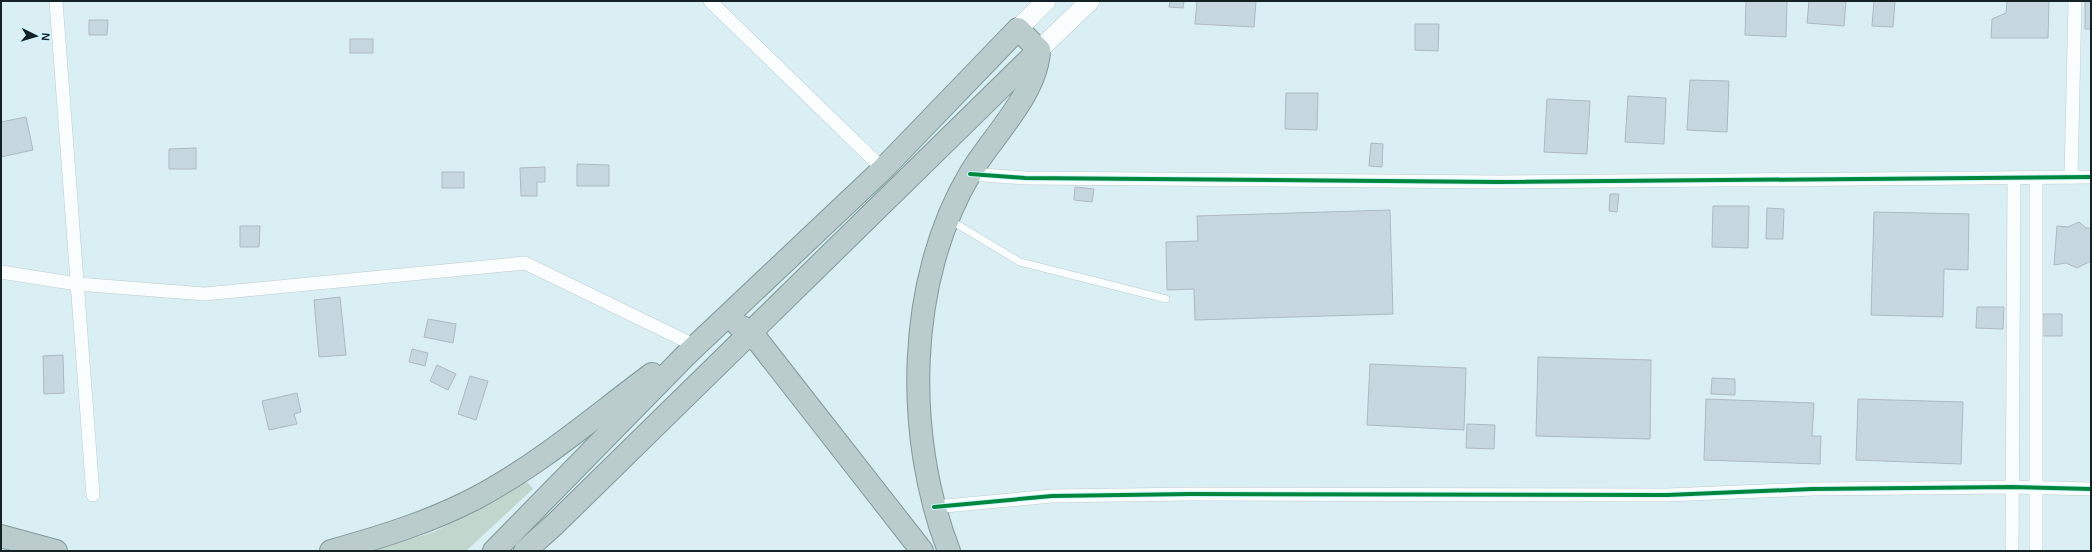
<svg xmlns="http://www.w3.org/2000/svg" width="2092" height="552" font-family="Helvetica,sans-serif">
<rect width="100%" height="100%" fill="#daeff4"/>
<!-- green -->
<path fill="#c1d7cd" d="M527 482 533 489 466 551H371L434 532Z"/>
<!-- building -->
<g fill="#c7d7e0" stroke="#adbac0">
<path d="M1170 1H1184L1183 8 1169 7Z"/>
<path d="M1197 1H1256L1254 27 1195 24Z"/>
<path d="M1746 1H1787L1786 37 1745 35Z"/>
<path d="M1809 1H1846L1844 26 1807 23Z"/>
<path d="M1874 1H1895L1893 27 1872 26Z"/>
<path d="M2007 1H2049L2048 38H1991L1992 19 2006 13Z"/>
<rect x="2085" y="1" width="6" height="28"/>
<path d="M89 20H108L107 35H89Z"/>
<path d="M1415 24H1439L1438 51 1415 50Z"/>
<rect x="350" y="39" width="23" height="14"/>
<path d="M1690 80 1729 81 1727 132 1687 130Z"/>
<path d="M1286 93H1318L1317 130 1285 129Z"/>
<path d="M1628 96 1666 98 1664 144 1625 142Z"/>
<path d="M1547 99 1590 101 1587 154 1544 152Z"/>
<path d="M26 117 33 150 1 157V122Z"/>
<path d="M1371 143 1383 144 1382 167 1369 166Z"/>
<path d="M196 148V169H169V149Z"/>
<path d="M577 164 609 165V186H577Z"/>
<path d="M545 167V182H537V196H521L520 168Z"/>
<rect x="442" y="172" width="22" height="16"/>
<path d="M1075 187 1094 189 1092 202 1074 200Z"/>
<path d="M1610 194H1619L1617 212 1609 211Z"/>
<path d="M1713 206H1749L1748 248 1712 247Z"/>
<path d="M1767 208 1784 209 1783 239H1766Z"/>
<path d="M1390 210 1393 314 1195 320 1194 289 1167 290 1166 242 1198 241 1197 216Z"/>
<path d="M1874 212 1969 214 1968 270 1944 269 1943 317 1871 315Z"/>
<path d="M2079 222 2086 228H2091V261L2077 268 2066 263 2054 265 2057 226 2068 227Z"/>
<path d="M240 226H260L259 247H240Z"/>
<path d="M340 297 346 355 319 357 314 300Z"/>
<path d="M1977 307H2004L2003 329 1976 328Z"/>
<path d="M2043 314H2062V336H2042Z"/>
<path d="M428 319 456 324 453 343 424 337Z"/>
<path d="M412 349 428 353 425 366 409 362Z"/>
<path d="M63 355 64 393 44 394 43 356Z"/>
<path d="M1538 357 1651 360 1650 439 1536 436Z"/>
<path d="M1370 364 1466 368 1464 430 1367 425Z"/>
<path d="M437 365 456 374 448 390 430 381Z"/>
<path d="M470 376 488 381 476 420 458 414Z"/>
<path d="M1712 378 1735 379V395L1711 394Z"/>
<path d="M297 393 301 412 294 414 297 424 269 430 262 401Z"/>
<path d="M1706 399 1814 403 1812 436H1821L1820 464 1704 460Z"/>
<path d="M1858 399 1963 402 1961 464 1856 460Z"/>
<path d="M1467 424 1495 425 1494 449 1466 448Z"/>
</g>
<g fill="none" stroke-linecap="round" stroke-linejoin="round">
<!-- service casing -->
<g stroke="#bcccd0" stroke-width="8">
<path id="service" d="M950 220 1020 262 1166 299"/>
</g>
<!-- minor casing -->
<g stroke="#bcccd0" stroke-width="14">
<g id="minor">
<path d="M56 1 93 495"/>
<path d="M710 1 883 169"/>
<path d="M970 174 1025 178 1498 182 2091 177"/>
<path d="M2071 177 2075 1"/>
<path d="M1 272 77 284 205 294 525 263 696 346"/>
<path d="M934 507 1052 496 1191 494 1667 495 1812 489 2011 487 2091 489"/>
<path d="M2012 551 2014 178"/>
<path d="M2036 551V177"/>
</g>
</g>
<!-- secondary casing -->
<g stroke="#bcccd0" stroke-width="20">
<g id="secondary">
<path d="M1018 29 1046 1"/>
<path d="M1039 50 1090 1"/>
</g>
</g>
<!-- motorway casing -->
<g stroke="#7f9a9a" stroke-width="24">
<g id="motorway">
<path d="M738 325 751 332 922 551"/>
<path d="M1 536 56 551"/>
<path d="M331 551C381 537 430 522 476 498 540 464 594 417 652 374"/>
<path d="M494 551 686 355 883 169 1018 29 1039 50C1038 92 993 136 971 172 906 280 904 436 949 551"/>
<path d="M525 551 555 524 1039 50"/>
</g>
</g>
<!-- service -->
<use href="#service" stroke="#f9fdfd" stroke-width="7"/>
<!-- minor -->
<use href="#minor" stroke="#f9fdfd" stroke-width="13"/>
<!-- secondary -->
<use href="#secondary" stroke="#f9fdfd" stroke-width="19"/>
<!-- motorway -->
<use href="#motorway" stroke="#bacccb" stroke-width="22"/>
<!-- cycleway casing -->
<g stroke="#d0f5ff" stroke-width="6">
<g id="cycleway">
<path d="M970 174 1025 178 1498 182 2091 177"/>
<path d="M934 507 1052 496 1191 494 1667 495 1812 489 2011 487 2091 489"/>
</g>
</g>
<!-- cycleway -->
<use href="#cycleway" stroke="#00873e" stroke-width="4"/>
</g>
<!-- border -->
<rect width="2092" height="552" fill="none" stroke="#142226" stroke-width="4"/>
<!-- north arrow -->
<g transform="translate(36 36) rotate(95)" stroke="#d0f5ff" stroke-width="3" paint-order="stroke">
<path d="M0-3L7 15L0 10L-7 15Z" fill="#142226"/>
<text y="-6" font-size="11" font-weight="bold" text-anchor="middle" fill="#142226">N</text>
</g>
</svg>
